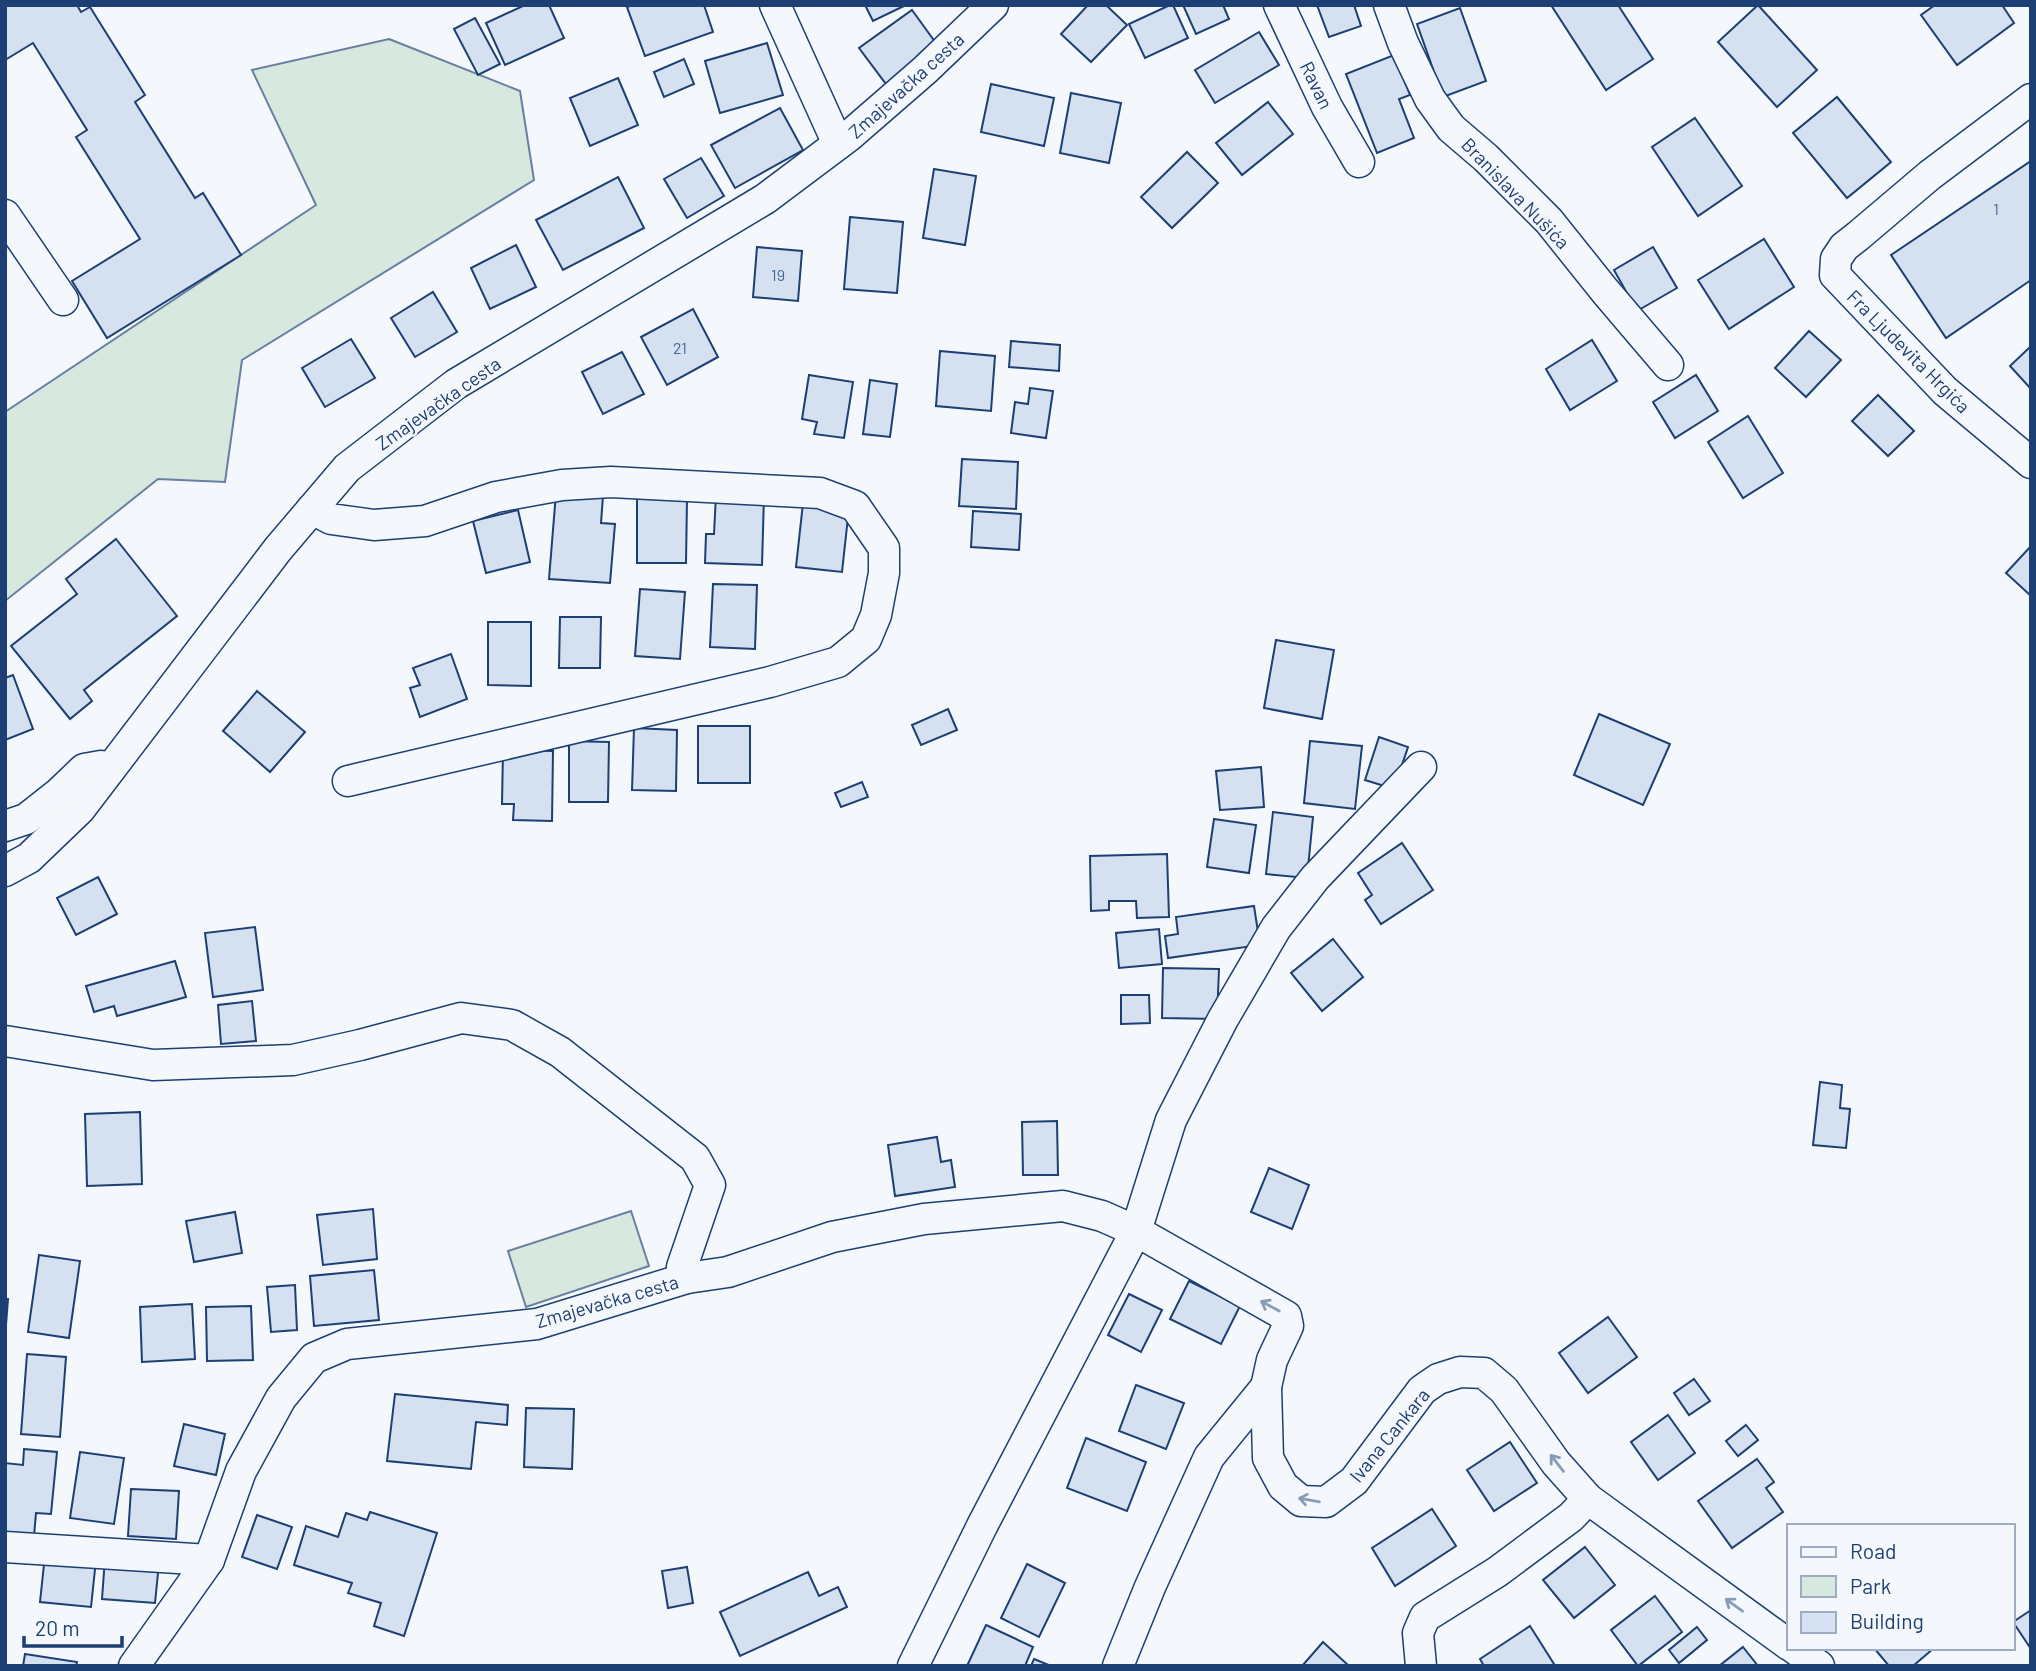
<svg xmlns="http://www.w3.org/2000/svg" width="2036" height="1671" font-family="Barlow,sans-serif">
<rect width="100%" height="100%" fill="#f4f7fb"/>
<!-- green -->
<g fill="#d7e8df" stroke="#687fa3" stroke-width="2">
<path d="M389 39 520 91 534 180 242 360 225 482 158 479 5 601V412L316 205 252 70Z"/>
<path d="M631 1211 649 1266 526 1307 508 1251Z"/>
</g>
<!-- building -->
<g fill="#d5e0f0" stroke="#1d3f73" stroke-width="2">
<path d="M5 5H77L81 12 90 7 145 95 135 102 195 198 203 193 241 255 107 338 72 281 140 239 76 137 87 130 33 43 5 60Z"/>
<path d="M525 5H549L564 38 505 65 486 23Z"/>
<path d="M633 5H704L713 32 645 56 627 7Z"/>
<path d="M865 5H906L873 21Z"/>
<path d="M1088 5H1106L1127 25 1091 62 1061 34Z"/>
<path d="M1170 5H1173L1188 38 1145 58 1129 24Z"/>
<path d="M1183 5H1223L1229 19 1196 34Z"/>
<path d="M1317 5H1354L1361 26 1329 37Z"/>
<path d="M1551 5H1618L1653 59 1606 90Z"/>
<path d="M1758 5 1817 70 1777 107 1718 42Z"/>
<path d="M1935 5H2002L2014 23 1957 65 1921 15Z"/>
<path d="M1460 8 1486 81 1443 97 1417 24Z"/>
<path d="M912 10 938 46 886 84 859 48Z"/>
<path d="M475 18 500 64 478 75 454 29Z"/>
<path d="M1259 32 1279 65 1215 103 1195 70Z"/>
<path d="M767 43 783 95 720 113 705 61Z"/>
<path d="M1394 55 1410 95 1399 99 1414 138 1377 153 1346 74Z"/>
<path d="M684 59 694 84 664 97 654 72Z"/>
<path d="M618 78 638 125 590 146 570 98Z"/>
<path d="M991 84 1054 98 1044 146 981 132Z"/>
<path d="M1071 93 1121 103 1109 163 1060 153Z"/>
<path d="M1837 97 1891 162 1847 198 1793 133Z"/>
<path d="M1268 102 1293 134 1242 175 1216 143Z"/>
<path d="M780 108 803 150 735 188 711 145Z"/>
<path d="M1695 118 1742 186 1698 216 1652 147Z"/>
<path d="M1187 152 1218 183 1172 228 1141 197Z"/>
<path d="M701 158 724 196 687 218 664 179Z"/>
<path d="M2031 161V280L1946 338 1891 255Z"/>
<path d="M934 169 976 176 965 245 923 238Z"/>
<path d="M618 177 644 228 563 270 536 220Z"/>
<path d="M850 217 903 222 897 293 844 289Z"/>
<path d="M1764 239 1794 287 1729 329 1698 280Z"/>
<path d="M516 245 536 287 490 309 471 268Z"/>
<path d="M757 247 802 251 798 301 753 297Z"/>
<path d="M1653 247 1677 288 1637 311 1614 270Z"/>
<path d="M433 292 457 332 415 357 391 318Z"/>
<path d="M693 309 718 357 667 385 641 337Z"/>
<path d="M1809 331 1841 360 1806 397 1775 368Z"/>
<path d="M351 339 375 378 325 407 302 368Z"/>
<path d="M1592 340 1617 381 1570 410 1546 369Z"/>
<path d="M1011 341 1060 345 1059 371 1009 367Z"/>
<path d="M2031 346V389L2010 366Z"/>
<path d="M940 351 995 356 991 411 936 406Z"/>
<path d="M622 352 644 394 603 414 582 372Z"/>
<path d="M809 375 853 382 844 438 814 434 817 422 802 419Z"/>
<path d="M1696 375 1718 411 1675 438 1653 402Z"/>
<path d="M870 380 897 384 890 437 863 434Z"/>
<path d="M1030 388 1053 391 1046 438 1011 433 1015 402 1028 404Z"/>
<path d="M1878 395 1914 431 1888 456 1852 421Z"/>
<path d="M1748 416 1783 473 1743 498 1708 442Z"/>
<path d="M962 459 1018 462 1016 509 959 506Z"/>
<path d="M556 493 603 496 601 523 615 524 610 583 549 579Z"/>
<path d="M716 495 764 496 762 565 705 563 706 534H714Z"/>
<path d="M637 498 687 499 686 563H637Z"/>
<path d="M803 503 849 508 842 572 796 567Z"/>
<path d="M518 510 530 562 486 573 473 521Z"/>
<path d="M973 511 1021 514 1019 550 971 547Z"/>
<path d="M116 539 177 616 84 690 92 701 70 719 11 646 77 594 66 579Z"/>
<path d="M2031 546V596L2006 573Z"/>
<path d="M713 584 757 585 755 649 710 647Z"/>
<path d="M640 589 685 592 680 659 635 656Z"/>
<path d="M560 617H601L600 668H559Z"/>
<path d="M488 622H531V686L488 685Z"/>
<path d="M1276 640 1334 650 1322 719 1264 708Z"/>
<path d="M451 654 467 699 420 717 410 688 420 685 413 668Z"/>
<path d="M13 675 33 729 5 740V678Z"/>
<path d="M257 691 305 732 270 772 223 731Z"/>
<path d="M948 709 957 730 921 745 912 725Z"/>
<path d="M1599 714 1670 744 1643 805 1574 775Z"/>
<rect x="698" y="726" width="52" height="57"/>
<path d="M634 728 677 730 676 791 632 790Z"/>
<path d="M1379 737 1408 747 1394 789 1365 780Z"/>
<path d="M569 741 609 742 608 802H569Z"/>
<path d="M1310 741 1362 746 1355 809 1304 803Z"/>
<path d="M503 750 553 751 552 821 513 820 514 804H502Z"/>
<path d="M1261 767 1264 807 1220 810 1216 771Z"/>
<path d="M862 782 868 797 841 807 835 793Z"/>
<path d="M1273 812 1313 817 1307 878 1266 874Z"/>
<path d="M1214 819 1256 825 1249 873 1207 867Z"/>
<path d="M1402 843 1433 890 1381 924 1365 900 1372 895 1358 873Z"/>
<path d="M1167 854 1169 917 1137 918 1136 901H1109V910L1091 911 1090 856Z"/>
<path d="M98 877 117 914 76 935 57 898Z"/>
<path d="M1254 906 1260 945 1168 958 1165 936 1178 934 1176 917Z"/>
<path d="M255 927 263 990 213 997 205 933Z"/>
<path d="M1159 929 1162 964 1119 968 1116 933Z"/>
<path d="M1333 939 1363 977 1322 1011 1291 973Z"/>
<path d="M175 961 186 997 117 1016 114 1006 94 1012 86 986Z"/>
<path d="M1163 968 1219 969 1217 1019 1162 1018Z"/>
<path d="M1121 995H1149L1150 1023 1121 1024Z"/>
<path d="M252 1001 256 1041 221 1044 218 1005Z"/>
<path d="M1820 1082 1842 1085 1840 1108 1850 1109 1846 1148 1813 1145Z"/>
<path d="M140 1112 142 1184 87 1186 85 1114Z"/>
<path d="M1057 1121 1058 1175H1023L1022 1122Z"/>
<path d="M937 1137 941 1162 951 1160 955 1187 895 1196 888 1145Z"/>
<path d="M1269 1168 1309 1185 1292 1229 1251 1212Z"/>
<path d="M373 1209 377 1259 323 1265 317 1215Z"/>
<path d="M235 1212 242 1253 194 1262 186 1221Z"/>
<path d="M39 1255 80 1261 69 1338 28 1332Z"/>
<path d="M374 1270 379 1320 314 1326 310 1276Z"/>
<path d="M1189 1281 1240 1306 1221 1344 1170 1319Z"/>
<path d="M295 1285 297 1330 271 1332 267 1287Z"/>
<path d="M1129 1294 1162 1310 1141 1352 1108 1335Z"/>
<path d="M5 1299H8L5 1338Z"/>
<path d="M192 1304 195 1359 142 1362 140 1307Z"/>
<path d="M251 1306 253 1360 207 1361 206 1307Z"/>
<path d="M1608 1317 1637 1357 1588 1393 1559 1353Z"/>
<path d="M27 1354 66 1357 60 1437 21 1434Z"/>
<path d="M1694 1379 1710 1401 1689 1415 1674 1393Z"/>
<path d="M1136 1385 1184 1403 1166 1449 1119 1431Z"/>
<path d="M395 1394 508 1405 507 1425 476 1422 471 1469 387 1461Z"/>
<path d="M526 1408 574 1409 572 1469 524 1467Z"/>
<path d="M1668 1415 1695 1453 1658 1480 1631 1442Z"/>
<path d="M184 1424 225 1434 216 1475 174 1466Z"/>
<path d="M1746 1425 1758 1440 1738 1456 1726 1441Z"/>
<path d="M1086 1438 1146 1462 1127 1511 1067 1488Z"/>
<path d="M1510 1442 1537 1483 1494 1511 1467 1470Z"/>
<path d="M24 1449 57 1452 51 1514 36 1513 34 1536 5 1533V1463L23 1465Z"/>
<path d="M80 1452 124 1458 114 1524 70 1518Z"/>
<path d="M1757 1459 1774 1482 1766 1488 1783 1512 1732 1548 1698 1501Z"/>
<path d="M131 1489 179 1491 176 1539 128 1536Z"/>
<path d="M1432 1509 1456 1546 1395 1586 1372 1548Z"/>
<path d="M370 1512 437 1533 404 1636 374 1626 381 1603 348 1593 352 1583 294 1565 306 1526 338 1537 346 1513 367 1520Z"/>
<path d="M257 1515 292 1527 277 1569 242 1557Z"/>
<path d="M1585 1547 1615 1585 1574 1618 1543 1580Z"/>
<path d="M45 1555 96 1560 91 1607 40 1602Z"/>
<path d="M105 1558 159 1563 155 1603 102 1599Z"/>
<path d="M1027 1564 1065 1583 1039 1637 1001 1618Z"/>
<path d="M687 1567 693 1603 668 1608 662 1571Z"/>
<path d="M808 1572 819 1596 838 1587 847 1607 740 1656 720 1612Z"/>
<path d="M1655 1596 1682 1632 1638 1666 1611 1630Z"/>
<path d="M2031 1610V1649L2013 1622Z"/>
<path d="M986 1625 1033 1647 1025 1666H967Z"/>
<path d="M1530 1626 1554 1664 1551 1666H1484L1480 1659Z"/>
<path d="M1697 1627 1707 1640 1679 1663 1669 1650Z"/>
<path d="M1323 1642 1349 1666H1302Z"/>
<path d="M1743 1647 1758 1666H1719Z"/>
<path d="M1874 1648H1934L1913 1666H1889Z"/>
<path d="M25 1654 77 1662 76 1666H23Z"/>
<path d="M1034 1659 1051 1666H1031Z"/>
</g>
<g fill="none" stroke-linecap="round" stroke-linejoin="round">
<!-- street casing -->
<g stroke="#1d3f73" stroke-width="33">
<g id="street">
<path d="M775 5 838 144"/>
<path d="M1279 5 1327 107 1359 162"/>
<path d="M1389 5 1403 43 1430 99 1451 128 1486 158 1549 221 1605 291 1668 365"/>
<path d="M2031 99 1930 175 1858 236 1844 247 1836 259 1835 275 1945 391 2031 463"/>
<path d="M5 215 63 300"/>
<path d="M312 509 331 519 374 525 425 521 496 497 562 485 611 482 820 493 855 506 884 548V573L876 615 866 639 838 662 770 682 348 781"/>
<path d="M5 826 26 819 59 793 84 769 101 766 110 769"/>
<path d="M5 871 29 858 80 809 278 549 347 468 456 384 765 199 849 136 925 70 993 5"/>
<path d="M5 1041 153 1065 293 1060 360 1045 461 1018 512 1025 560 1052 695 1158 710 1185 682 1267 687 1278 537 1324 347 1344 314 1358 281 1398 241 1471 209 1560 134 1666"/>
<path d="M687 1278 728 1272 832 1237 924 1219 1063 1206 1102 1216 1136 1231 1286 1316 1288 1326 1272 1360 1266 1387 1268 1458 1283 1486 1301 1501 1326 1502 1354 1481 1422 1390 1438 1379 1460 1372 1484 1373 1504 1390 1556 1463 1588 1499 1789 1645"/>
<path d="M5 1547 209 1560"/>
<path d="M1794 1648 1819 1666"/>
<path d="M913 1666 982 1526 1136 1231 1171 1120 1223 1019 1276 928 1315 878 1421 767"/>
<path d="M1118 1666 1150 1587 1209 1457 1266 1387"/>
<path d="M1421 1666 1418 1633 1425 1617 1497 1572 1571 1517 1588 1499"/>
</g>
</g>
<!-- street -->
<use href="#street" stroke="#f4f7fb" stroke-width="30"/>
</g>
<!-- one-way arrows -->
<defs><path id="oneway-shaft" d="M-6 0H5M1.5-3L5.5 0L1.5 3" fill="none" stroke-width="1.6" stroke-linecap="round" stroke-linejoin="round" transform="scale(1.75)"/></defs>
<g stroke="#889bb7">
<use href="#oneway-shaft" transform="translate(1270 1306) rotate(-151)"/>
<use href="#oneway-shaft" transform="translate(1557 1463) rotate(-128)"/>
<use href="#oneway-shaft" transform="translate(1309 1500) rotate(-170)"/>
<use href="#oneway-shaft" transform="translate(1734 1605) rotate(-144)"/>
</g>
<g text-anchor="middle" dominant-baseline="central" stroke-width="5" stroke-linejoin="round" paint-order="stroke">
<!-- number labels -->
<g font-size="16" fill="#4b6792">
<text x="1996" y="208">1</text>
<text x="778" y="274">19</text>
<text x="680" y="347">21</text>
</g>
<!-- street labels -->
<g font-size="19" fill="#1d3f73" stroke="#f4f7fb">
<text transform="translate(906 85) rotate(-42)">Zmajevačka cesta</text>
<text transform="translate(1317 85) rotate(64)">Ravan</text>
<text transform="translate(1516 193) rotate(46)">Branislava Nušića</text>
<text transform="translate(1909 351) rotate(45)">Fra Ljudevita Hrgića</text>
<text transform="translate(438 403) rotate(-35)">Zmajevačka cesta</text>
<text transform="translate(607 1301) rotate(-16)">Zmajevačka cesta</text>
<text transform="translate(1389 1435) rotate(-51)">Ivana Cankara</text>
</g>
</g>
<!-- border -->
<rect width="2036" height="1671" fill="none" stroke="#1d3f73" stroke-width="14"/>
<!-- legend -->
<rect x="1787" y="1524" width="228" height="126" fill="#f4f7fb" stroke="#9eadc5" stroke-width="2"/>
<rect x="1801" y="1547" width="35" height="10" fill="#f4f7fb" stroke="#9eadc5" stroke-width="2"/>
<text x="1850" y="1559" font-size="21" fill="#1d3f73">Road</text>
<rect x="1801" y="1576" width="35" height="21" fill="#d7e8df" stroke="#9eadc5" stroke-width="2"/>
<text x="1850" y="1594" font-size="21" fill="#1d3f73">Park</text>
<rect x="1801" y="1612" width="35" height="21" fill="#d5e0f0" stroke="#9eadc5" stroke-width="2"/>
<text x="1850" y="1629" font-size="21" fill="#1d3f73">Building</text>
<!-- scale -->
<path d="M24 1636v10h98v-10" fill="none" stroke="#1d3f73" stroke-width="3.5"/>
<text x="35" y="1636" font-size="21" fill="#1d3f73" stroke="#f4f7fb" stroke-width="5" paint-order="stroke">20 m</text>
</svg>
